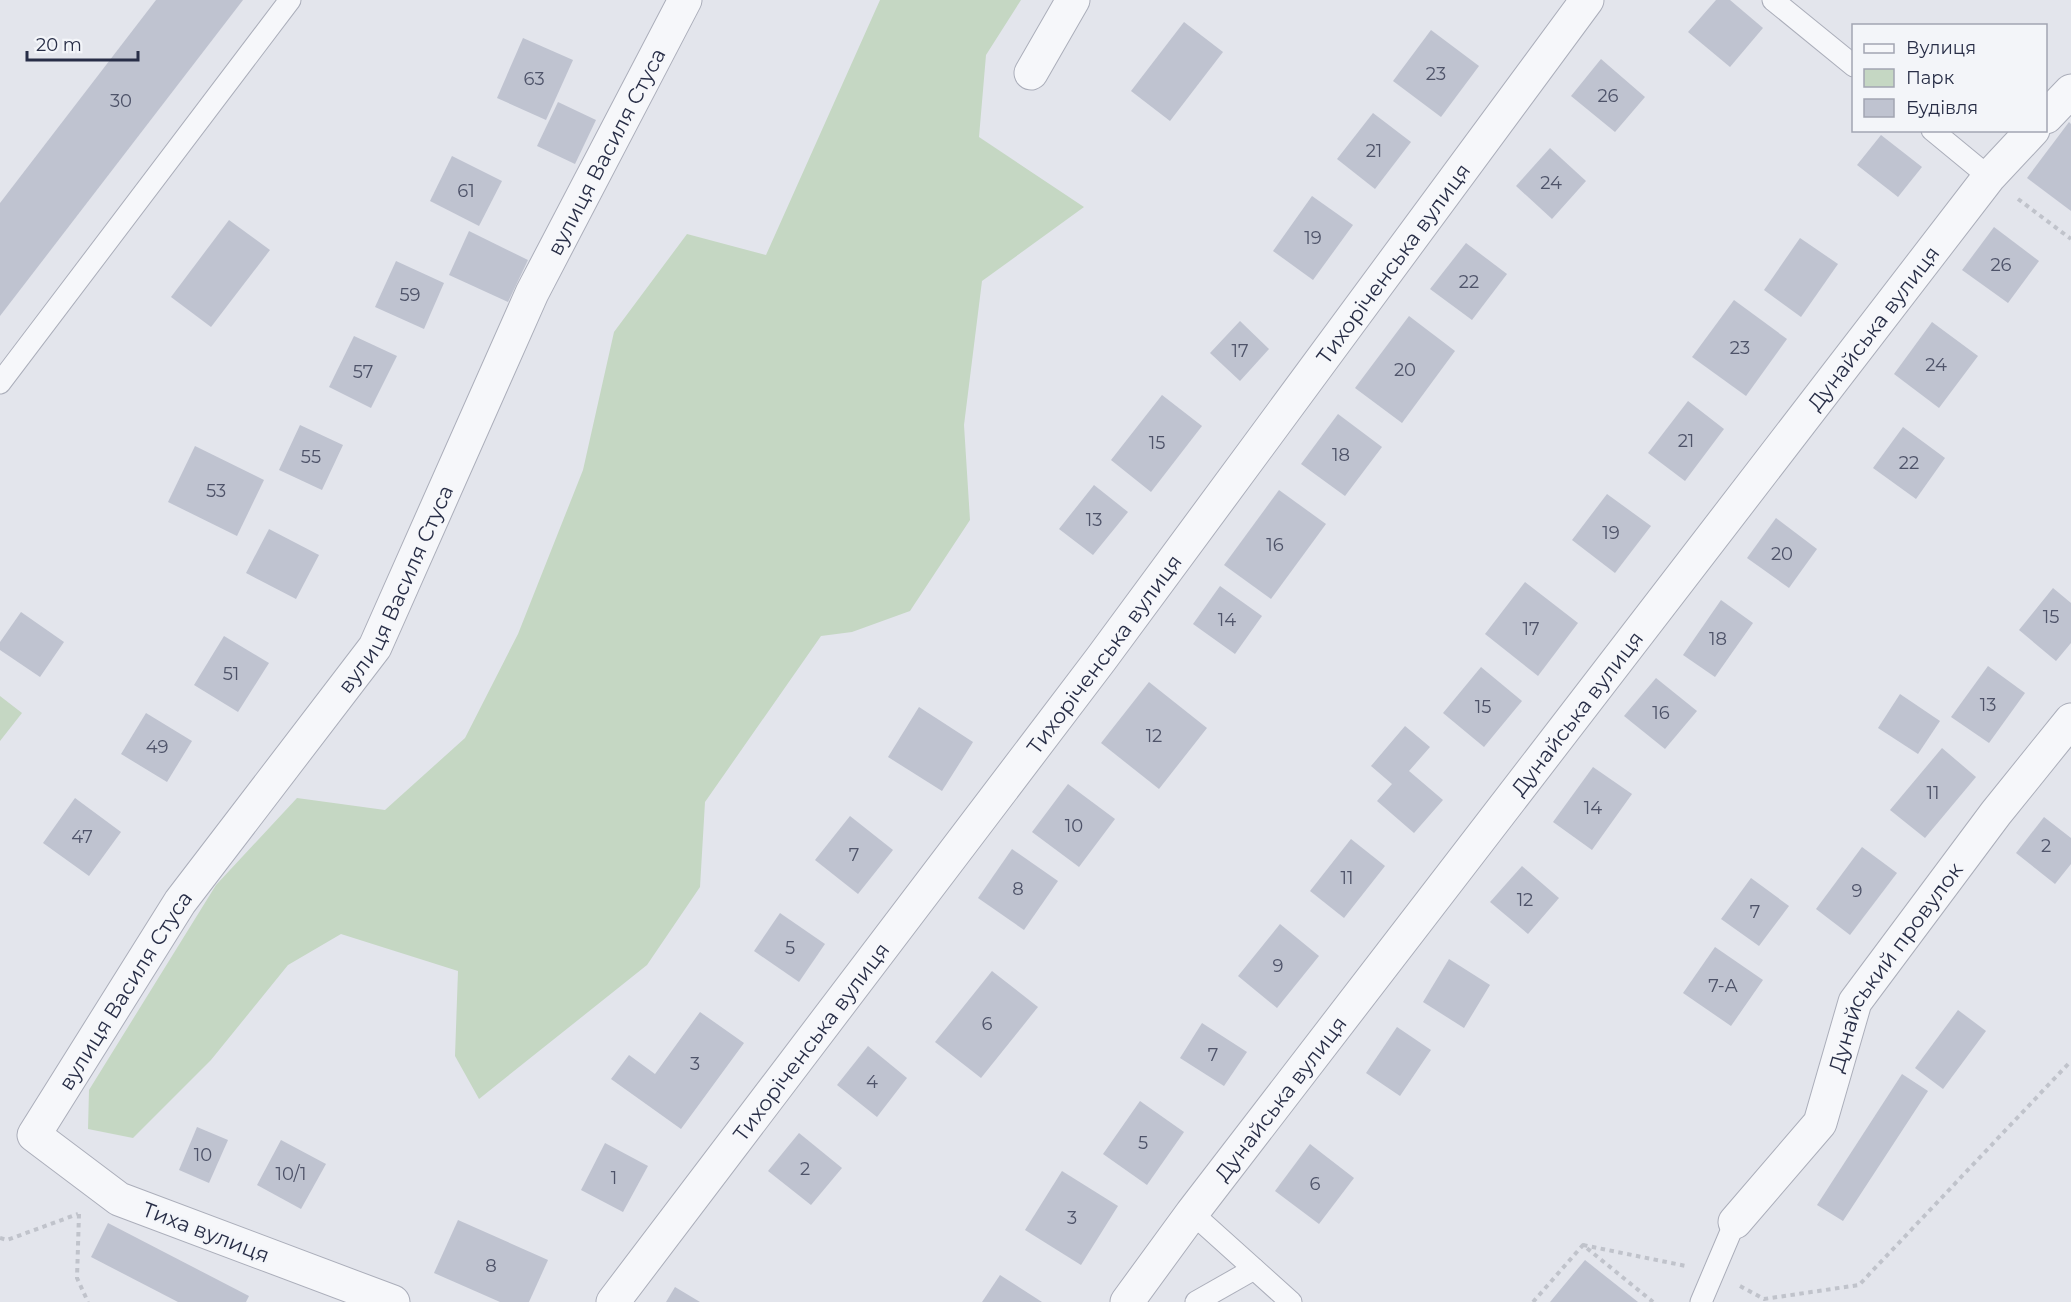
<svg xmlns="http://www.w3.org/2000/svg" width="2071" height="1302" font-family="Montserrat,sans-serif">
<rect width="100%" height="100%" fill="#e3e5ec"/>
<!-- green -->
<g fill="#c5d7c3">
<path d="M880 0H1021L986 55 979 137 1084 207 982 281 964 425 970 520 910 611 852 632 821 636 705 802 700 887 647 965 479 1099 455 1056 458 971 341 934 288 965 211 1060 133 1138 88 1129 89 1090 216 885 297 798 385 810 465 738 518 634 583 470 614 332 687 234 766 255Z"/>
<path d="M0 696 22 713 0 741Z"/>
</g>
<!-- building -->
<g fill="#bfc3d0">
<path d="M156 0H243L0 316V203Z"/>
<path d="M1716 0H1730L1763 28 1730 67 1688 32Z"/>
<path d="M1184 22 1223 52 1170 121 1131 91Z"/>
<path d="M1431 30 1479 66 1441 117 1393 81Z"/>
<path d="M523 38 573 60 546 120 497 98Z"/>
<path d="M1601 59 1645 97 1615 132 1571 96Z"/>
<path d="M558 102 596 120 575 164 537 146Z"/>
<path d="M1373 113 1411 142 1375 189 1337 159Z"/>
<path d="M2069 122 2071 124V211L2027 178Z"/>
<path d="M1881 135 1922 167 1898 197 1857 165Z"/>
<path d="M1550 148 1586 181 1552 219 1516 186Z"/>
<path d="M452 156 502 181 479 226 430 201Z"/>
<path d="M1312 196 1353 225 1313 280 1273 251Z"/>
<path d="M229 220 270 250 211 327 171 297Z"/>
<path d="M1994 227 2039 261 2008 303 1962 270Z"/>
<path d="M469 231 528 260 508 302 449 275Z"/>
<path d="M1800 238 1838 264 1801 317 1764 290Z"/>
<path d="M1466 243 1507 274 1472 320 1430 289Z"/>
<path d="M396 261 444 283 424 329 375 307Z"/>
<path d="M1734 300 1787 339 1746 396 1692 357Z"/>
<path d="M1409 316 1455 351 1402 423 1355 388Z"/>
<path d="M1240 321 1269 349 1240 381 1210 353Z"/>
<path d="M1932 322 1978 356 1939 408 1894 374Z"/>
<path d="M354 336 397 356 371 408 329 387Z"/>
<path d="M1162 395 1202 426 1151 492 1111 460Z"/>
<path d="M1688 401 1724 429 1685 481 1648 453Z"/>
<path d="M1338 414 1382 447 1345 496 1301 464Z"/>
<path d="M300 425 343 445 322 490 279 470Z"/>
<path d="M1903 427 1945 458 1916 499 1873 468Z"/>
<path d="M195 446 264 480 237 536 168 502Z"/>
<path d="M1094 485 1128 512 1093 555 1059 529Z"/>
<path d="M1279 490 1326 524 1271 599 1224 565Z"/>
<path d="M1607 494 1651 526 1615 573 1572 540Z"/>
<path d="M1776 518 1817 549 1789 588 1747 558Z"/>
<path d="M269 529 319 555 296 599 246 573Z"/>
<path d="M1525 582 1578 623 1538 676 1485 634Z"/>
<path d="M1220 586 1262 616 1235 654 1193 624Z"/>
<path d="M2053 588 2071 603V643L2056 661 2019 630Z"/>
<path d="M1721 600 1753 623 1715 677 1683 655Z"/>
<path d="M21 612 64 642 40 677 0 650V642Z"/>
<path d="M224 636 269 663 238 712 194 685Z"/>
<path d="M1988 666 2025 693 1989 743 1951 717Z"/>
<path d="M1481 667 1522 701 1484 747 1443 713Z"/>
<path d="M1656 678 1697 711 1665 749 1624 716Z"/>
<path d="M1149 682 1207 728 1159 789 1101 743Z"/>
<path d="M1900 694 1940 721 1918 754 1878 728Z"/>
<path d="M919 707 973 742 942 791 888 757Z"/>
<path d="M146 713 192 741 167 782 121 754Z"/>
<path d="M1405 726 1430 747 1409 771 1443 800 1414 833 1377 801 1392 784 1371 766Z"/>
<path d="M1942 748 1976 777 1925 838 1890 810Z"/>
<path d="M1593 767 1632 794 1592 850 1553 822Z"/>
<path d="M1068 784 1115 819 1079 867 1032 832Z"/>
<path d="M75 798 121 832 89 876 43 843Z"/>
<path d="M850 816 893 850 858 894 815 860Z"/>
<path d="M2044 817 2071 838V864L2055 884 2016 853Z"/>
<path d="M1351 839 1385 866 1344 918 1310 891Z"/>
<path d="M1862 847 1897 873 1850 935 1816 909Z"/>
<path d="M1012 849 1058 881 1024 930 978 898Z"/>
<path d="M1522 866 1559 898 1528 934 1490 902Z"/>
<path d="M1751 878 1789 906 1759 946 1721 919Z"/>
<path d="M780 913 825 944 799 982 754 951Z"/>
<path d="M1280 924 1319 956 1277 1008 1238 976Z"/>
<path d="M1715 947 1763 980 1731 1026 1683 993Z"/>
<path d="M1449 959 1490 985 1464 1028 1423 1002Z"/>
<path d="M992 971 1038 1007 981 1078 935 1042Z"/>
<path d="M1958 1010 1986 1031 1943 1089 1915 1068Z"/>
<path d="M700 1012 744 1043 681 1129 611 1079 629 1055 655 1074Z"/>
<path d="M1202 1023 1247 1052 1224 1086 1180 1058Z"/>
<path d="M1397 1027 1431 1050 1400 1096 1366 1073Z"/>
<path d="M868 1046 907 1078 877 1117 837 1085Z"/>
<path d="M1902 1074 1928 1091 1843 1221 1817 1205Z"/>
<path d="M1140 1101 1184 1132 1147 1185 1103 1154Z"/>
<path d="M197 1127 228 1140 209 1183 179 1170Z"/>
<path d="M799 1133 842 1168 811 1205 768 1171Z"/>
<path d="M281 1140 326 1164 301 1209 257 1185Z"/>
<path d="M605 1143 648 1166 623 1212 581 1190Z"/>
<path d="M1310 1144 1354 1178 1319 1224 1275 1191Z"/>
<path d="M1062 1171 1118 1206 1081 1265 1025 1230Z"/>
<path d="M458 1220 548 1260 529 1302H500L434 1273Z"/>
<path d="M108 1223 249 1296 246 1302H178L91 1257Z"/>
<path d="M1585 1260 1638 1302H1550Z"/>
<path d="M1000 1275 1042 1302H982Z"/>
<path d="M675 1287 700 1302H666Z"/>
</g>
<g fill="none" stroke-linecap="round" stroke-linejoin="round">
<!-- lane casing -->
<g stroke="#abaeba" stroke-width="23">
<g id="lane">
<path d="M1773 0 1854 66"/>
<path d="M1932 130 1989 177"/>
<path d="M0 383 290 0"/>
<path d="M1192 1213 1291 1302"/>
<path d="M1196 1302 1254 1269"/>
<path d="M1701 1302 1735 1222"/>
</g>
</g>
<!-- street casing -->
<g stroke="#abaeba" stroke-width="35">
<g id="street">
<path d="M1031 73 1073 0"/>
<path d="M2046 117 2071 91"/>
<path id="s1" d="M1735 1222 1820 1123 1855 1002 1996 813 2071 720"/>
<path id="s2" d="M393 1302 119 1199 34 1135 180 902 375 647 532 293 685 0"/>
<path id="s3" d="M613 1302 1101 659 1587 0"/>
<path id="s4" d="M1127 1302 1192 1213 1989 177 2033 130"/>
</g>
</g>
<!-- path -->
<g stroke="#c0c3cb" stroke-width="4" stroke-dasharray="4.5 4.5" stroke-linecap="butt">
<path d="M2018 199 2071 239"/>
<path d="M79 1214 77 1278 88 1302"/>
<path d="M0 1238 7 1240 78 1214"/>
<path d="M1583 1245 1686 1266"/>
<path d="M1740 1286 1764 1299 1859 1285 2071 1061"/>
<path d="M1533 1302 1583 1245 1653 1302"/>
</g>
<!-- lane -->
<use href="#lane" stroke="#f6f7fa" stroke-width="21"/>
<!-- street -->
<use href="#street" stroke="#f6f7fa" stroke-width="33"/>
</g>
<g text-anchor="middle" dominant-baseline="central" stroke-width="4.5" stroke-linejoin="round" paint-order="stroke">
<!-- number labels -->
<g font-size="18" fill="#4e5369">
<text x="1436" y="74">23</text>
<text x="534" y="79">63</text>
<text x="1608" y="96">26</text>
<text x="121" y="101">30</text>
<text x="1374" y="151">21</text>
<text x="1551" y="183">24</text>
<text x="466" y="191">61</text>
<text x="1313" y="238">19</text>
<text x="2001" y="265">26</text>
<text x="1469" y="282">22</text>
<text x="410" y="295">59</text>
<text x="1740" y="348">23</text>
<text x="1240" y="351">17</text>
<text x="1936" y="365">24</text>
<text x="1405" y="370">20</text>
<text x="363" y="372">57</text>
<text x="1686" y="441">21</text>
<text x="1157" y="443">15</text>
<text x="1341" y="455">18</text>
<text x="311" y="457">55</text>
<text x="1909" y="463">22</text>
<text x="216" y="491">53</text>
<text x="1094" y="520">13</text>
<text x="1611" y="533">19</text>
<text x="1275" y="545">16</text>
<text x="1782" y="554">20</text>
<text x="2051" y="617">15</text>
<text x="1227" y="620">14</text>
<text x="1531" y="629">17</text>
<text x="1718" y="639">18</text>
<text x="231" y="674">51</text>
<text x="1988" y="705">13</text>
<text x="1483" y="707">15</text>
<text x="1661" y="713">16</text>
<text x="1154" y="736">12</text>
<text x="157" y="747">49</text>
<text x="1933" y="793">11</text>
<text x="1593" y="808">14</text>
<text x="1074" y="826">10</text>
<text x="82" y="837">47</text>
<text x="2046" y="846">2</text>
<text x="854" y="855">7</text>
<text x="1347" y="878">11</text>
<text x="1018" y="889">8</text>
<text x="1857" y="891">9</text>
<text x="1525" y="900">12</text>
<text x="1755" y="912">7</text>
<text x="790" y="948">5</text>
<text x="1278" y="966">9</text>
<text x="1723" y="986">7-А</text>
<text x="987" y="1024">6</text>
<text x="1213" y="1055">7</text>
<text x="695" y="1064">3</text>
<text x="872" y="1082">4</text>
<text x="1143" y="1143">5</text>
<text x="203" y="1155">10</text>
<text x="805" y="1169">2</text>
<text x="291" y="1174">10/1</text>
<text x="614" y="1178">1</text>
<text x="1315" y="1184">6</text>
<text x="1072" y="1218">3</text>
<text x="491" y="1266">8</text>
</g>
<!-- street labels -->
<g font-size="21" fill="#282e47" stroke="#f3f5f9">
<text stroke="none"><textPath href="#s2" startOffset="1542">вулиця Василя Стуса</textPath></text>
<text stroke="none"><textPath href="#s3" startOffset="1299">Тихоріченська вулиця</textPath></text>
<text stroke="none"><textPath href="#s4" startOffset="1227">Дунайська вулиця</textPath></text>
<text stroke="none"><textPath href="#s2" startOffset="1056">вулиця Василя Стуса</textPath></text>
<text stroke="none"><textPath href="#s3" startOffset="813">Тихоріченська вулиця</textPath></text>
<text stroke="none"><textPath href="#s4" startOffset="741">Дунайська вулиця</textPath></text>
<text stroke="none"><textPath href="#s1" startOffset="306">Дунайський провулок</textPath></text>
<text stroke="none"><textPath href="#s2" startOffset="570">вулиця Василя Стуса</textPath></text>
<text stroke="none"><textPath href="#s3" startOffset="327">Тихоріченська вулиця</textPath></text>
<text stroke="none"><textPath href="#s4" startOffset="255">Дунайська вулиця</textPath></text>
<text transform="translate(206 1232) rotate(21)">Тиха вулиця</text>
</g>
</g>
<!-- legend -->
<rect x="1852" y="24" width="195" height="108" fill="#f3f5f9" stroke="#a2a5b2" stroke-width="1.5"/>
<rect x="1864" y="44" width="30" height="9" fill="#f6f7fa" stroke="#a2a5b2" stroke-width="1.5"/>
<text x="1906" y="54" font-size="18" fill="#282e47">Вулиця</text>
<rect x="1864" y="69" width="30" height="18" fill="#c5d7c3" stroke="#a2a5b2" stroke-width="1.5"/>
<text x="1906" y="84" font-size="18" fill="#282e47">Парк</text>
<rect x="1864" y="99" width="30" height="18" fill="#bfc3d0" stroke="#a2a5b2" stroke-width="1.5"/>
<text x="1906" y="114" font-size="18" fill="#282e47">Будівля</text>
<!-- scale -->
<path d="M27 51v9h111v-9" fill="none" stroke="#282e47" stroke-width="3"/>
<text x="36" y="51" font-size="18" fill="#282e47" stroke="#f3f5f9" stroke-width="4.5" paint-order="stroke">20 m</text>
</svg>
